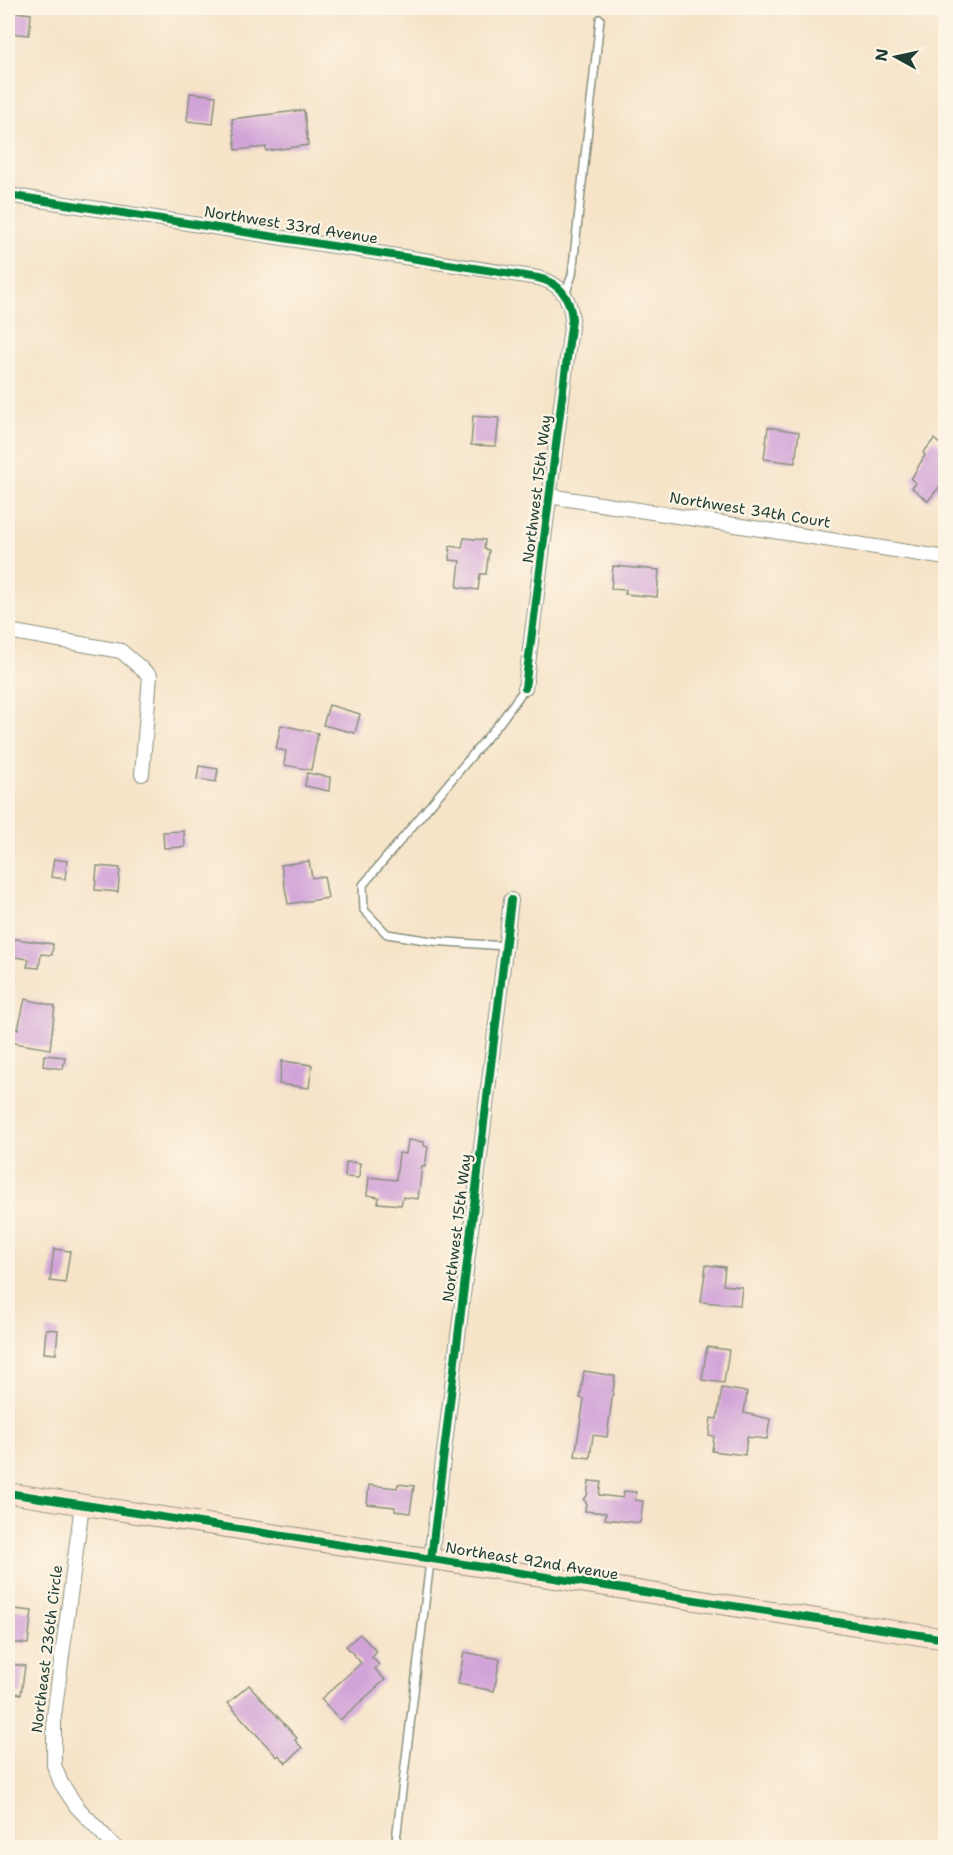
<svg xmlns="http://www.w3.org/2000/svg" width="953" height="1855" font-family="'Shantell Sans',sans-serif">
<rect width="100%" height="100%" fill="#fcf5e5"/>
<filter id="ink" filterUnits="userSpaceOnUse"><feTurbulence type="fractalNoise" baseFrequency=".0167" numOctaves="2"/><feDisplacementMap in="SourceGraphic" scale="12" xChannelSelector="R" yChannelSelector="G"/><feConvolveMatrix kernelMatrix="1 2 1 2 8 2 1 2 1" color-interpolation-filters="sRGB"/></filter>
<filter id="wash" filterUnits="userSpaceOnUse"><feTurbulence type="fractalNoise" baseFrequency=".008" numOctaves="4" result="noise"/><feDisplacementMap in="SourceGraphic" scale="24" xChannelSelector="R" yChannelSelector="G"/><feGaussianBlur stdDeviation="1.35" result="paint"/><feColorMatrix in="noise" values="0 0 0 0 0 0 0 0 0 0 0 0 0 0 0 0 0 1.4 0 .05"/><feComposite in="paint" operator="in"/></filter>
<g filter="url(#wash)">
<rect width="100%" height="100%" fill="#f6e3c8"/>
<g id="blocks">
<!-- building -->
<g fill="#d1a3d8">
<path d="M8 11 31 14 29 35 8 33Z"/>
<path d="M190 93 216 96 213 124 187 121Z"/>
<path d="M304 110 308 145 266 151V147L236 150 232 119Z"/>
<path d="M473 416 499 418 496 446 471 445Z"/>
<path d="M768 427 799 432 795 463 764 459Z"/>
<path d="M934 439 945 449V480L928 501 912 488 916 483 911 479 925 455 923 453Z"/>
<path d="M464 538 485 540 484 549 489 550 486 574H480L478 590 457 587 460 561 449 560 450 546 462 548Z"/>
<path d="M613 566 659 570 657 597 625 594 626 590 611 589Z"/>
<path d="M329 705 360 714 355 733 323 725Z"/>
<path d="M281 725 318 733 311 770 284 765 286 751 276 749Z"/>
<path d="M199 766 218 769 216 782 197 779Z"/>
<path d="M307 773 330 777 329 791 305 786Z"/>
<path d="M184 831 185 847 164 848 163 832Z"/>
<path d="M54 859 67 861 65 879 51 877Z"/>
<path d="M309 861 312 878 324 876 328 898 288 904 281 865Z"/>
<path d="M97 866 120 868 118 892 95 890Z"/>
<path d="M8 938 53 944 52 955 41 954 39 968 27 967 29 959 8 956Z"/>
<path d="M25 999 55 1006 50 1049 8 1042V1028L18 1029Z"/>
<path d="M44 1055 65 1057 63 1069 43 1066Z"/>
<path d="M282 1061 312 1065 309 1088 279 1084Z"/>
<path d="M408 1140 424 1142V1146L428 1147 425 1167 422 1166 418 1199 403 1197 401 1205 378 1203 379 1197 367 1195 369 1177 396 1180 399 1153 406 1154Z"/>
<path d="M346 1162 360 1163 359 1178 345 1177Z"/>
<path d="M54 1249 70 1251 65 1283 50 1281Z"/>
<path d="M706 1265 725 1267 723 1285 742 1287 740 1305 701 1302Z"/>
<path d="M46 1329 58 1330 56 1354 44 1353Z"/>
<path d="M707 1347 729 1350 724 1383 702 1380Z"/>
<path d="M584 1371 615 1376 607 1437 593 1435 590 1458 575 1456 584 1399 580 1398Z"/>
<path d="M722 1388 747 1392 744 1413 770 1419 767 1439 747 1437 745 1455 712 1451 714 1436 709 1435 711 1418 717 1419Z"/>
<path d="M589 1481 601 1482 599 1495 623 1498 624 1491 636 1492 635 1500 643 1501 640 1523 605 1519 606 1513 585 1511 586 1502 583 1499 587 1496Z"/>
<path d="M398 1484 414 1486 410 1513 395 1511V1507L367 1504 369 1485 397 1488Z"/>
<path d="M14 1609 32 1611 28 1644 10 1642Z"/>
<path d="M360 1634 377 1652 372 1657 379 1665 375 1669 385 1680 340 1720 321 1699 361 1663 346 1646Z"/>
<path d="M464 1652 500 1659 494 1691 458 1684Z"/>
<path d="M11 1664 25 1666 21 1694 8 1692Z"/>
<path d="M249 1685 297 1738 295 1740 302 1748 286 1763 279 1755 277 1757 228 1703Z"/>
</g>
</g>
</g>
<g filter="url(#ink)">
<use href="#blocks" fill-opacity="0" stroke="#8a907e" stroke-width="1.5"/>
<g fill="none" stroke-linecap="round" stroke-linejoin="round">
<!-- lane casing -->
<g stroke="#8a907e" stroke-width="10">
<g id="lane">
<path d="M565 295 572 275 600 19"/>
<path d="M505 946 432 941 387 934 364 910 363 885 501 721 525 688"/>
<path d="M395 1848 430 1562"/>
</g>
</g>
<!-- street casing -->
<g stroke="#8a907e" stroke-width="16">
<g id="street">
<path d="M8 195 538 278C560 283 570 297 572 319L525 688"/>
<path d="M549 496 946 558"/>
<path d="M8 631 121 651 150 676 142 774"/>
<path d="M82 1505 54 1716V1765L61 1783 77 1807 116 1848"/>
<path d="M431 1559 511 900"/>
</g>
</g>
<!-- secondary casing -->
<g stroke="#8a907e" stroke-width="22">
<path id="secondary" d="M8 1493 946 1639"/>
</g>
<!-- lane -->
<use href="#lane" stroke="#fff" stroke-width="7"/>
<!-- street -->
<use href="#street" stroke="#fff" stroke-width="14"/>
<!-- secondary -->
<use href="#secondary" stroke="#fde4d1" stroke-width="20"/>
<!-- cycleway casing -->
<g stroke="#fcf5e5" stroke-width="11">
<g id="cycleway">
<path d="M8 195 538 278C560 283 570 297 572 319L525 688"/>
<path d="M8 1493 946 1639"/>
<path d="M431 1559 511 900"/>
</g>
</g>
<!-- cycleway -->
<use href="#cycleway" stroke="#00873e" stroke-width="8"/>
</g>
</g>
<g text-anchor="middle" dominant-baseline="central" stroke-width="4.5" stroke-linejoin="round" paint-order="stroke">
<!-- street labels -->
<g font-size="15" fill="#1f3d34" stroke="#fcf5e5">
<text transform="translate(291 225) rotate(9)">Northwest 33rd Avenue</text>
<text transform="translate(537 489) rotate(-83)">Northwest 15th Way</text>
<text transform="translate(750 510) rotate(9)">Northwest 34th Court</text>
<text transform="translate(457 1228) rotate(-83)">Northwest 15th Way</text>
<text transform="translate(532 1561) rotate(9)">Northeast 92nd Avenue</text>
<text transform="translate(47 1649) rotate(-83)">Northeast 236th Circle</text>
</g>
</g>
<!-- margin -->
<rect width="953" height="1855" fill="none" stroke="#fcf5e5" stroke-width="30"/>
<!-- north arrow -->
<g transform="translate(896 57) rotate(278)" stroke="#fcf5e5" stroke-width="4.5" paint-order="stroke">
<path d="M0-4.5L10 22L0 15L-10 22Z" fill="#1f3d34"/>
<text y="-9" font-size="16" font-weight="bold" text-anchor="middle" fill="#1f3d34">N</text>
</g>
</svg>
